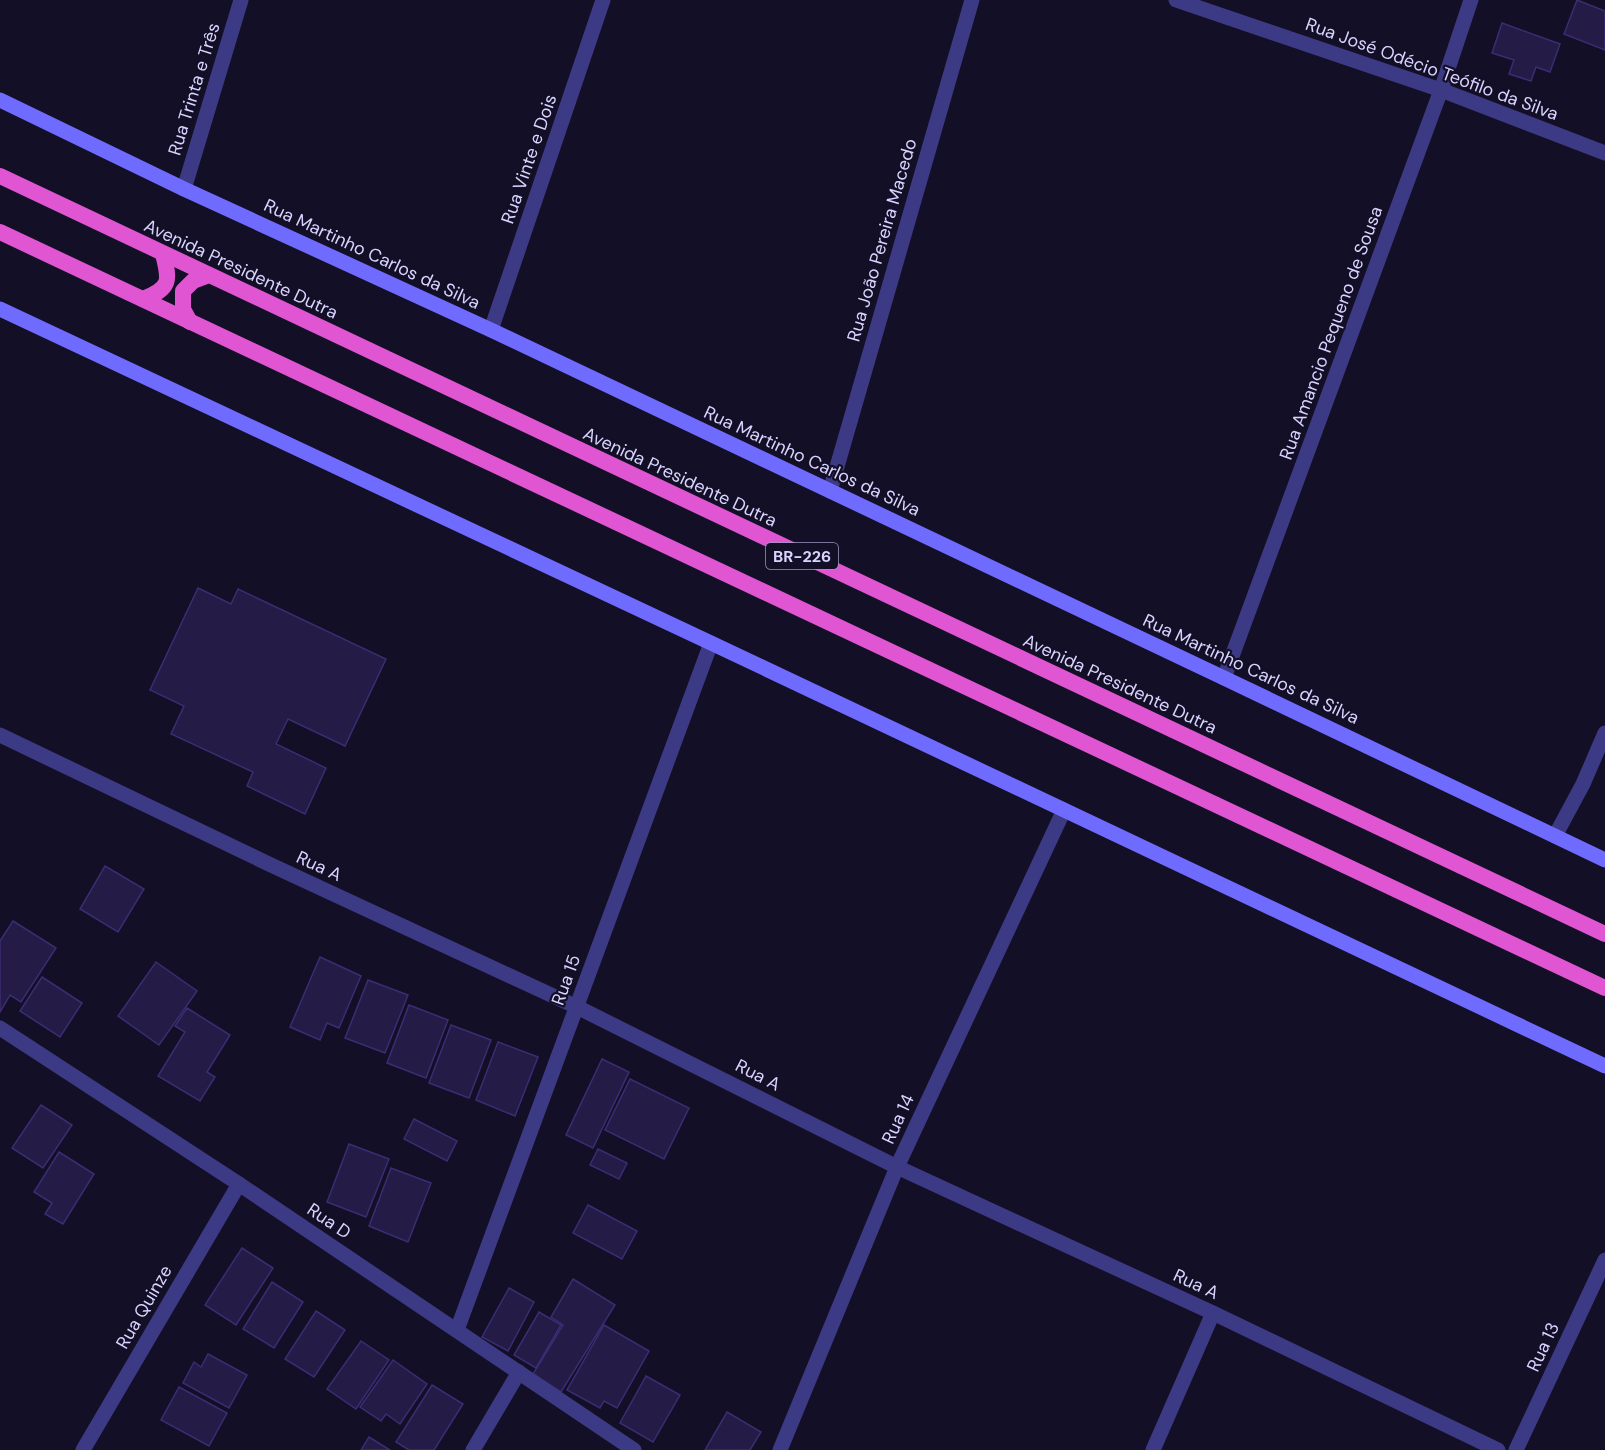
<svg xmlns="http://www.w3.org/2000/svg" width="1605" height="1450" font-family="'DM Sans',sans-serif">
<rect width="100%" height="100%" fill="#130f26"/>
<!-- building -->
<g fill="#241b47" stroke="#3b2d73" stroke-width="1.5">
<path d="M1577 0 1605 11V50L1564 34Z"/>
<path d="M1502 23 1560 44 1550 72 1536 67 1531 81 1509 74 1514 60 1492 53Z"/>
<path d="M198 588 231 604 238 589 386 659 345 746 288 719 276 744 326 768 305 814 247 786 253 772 171 734 184 706 150 690Z"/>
<path d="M105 866 144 889 118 932 80 909Z"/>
<path d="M13 921 56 948 21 1002 10 995 0 1012V941Z"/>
<path d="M320 957 361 976 339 1028 327 1023 320 1040 290 1027Z"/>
<path d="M156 962 197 991 159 1045 118 1016Z"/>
<path d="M42 977 82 1003 60 1037 20 1011Z"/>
<path d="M368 980 408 995 385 1053 345 1038Z"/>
<path d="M409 1005 448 1020 426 1078 387 1063Z"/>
<path d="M187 1008 230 1035 207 1072 215 1077 200 1101 158 1076 185 1032 175 1026Z"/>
<path d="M451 1025 491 1040 469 1098 429 1083Z"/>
<path d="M498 1042 538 1057 515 1116 476 1100Z"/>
<path d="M602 1059 629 1072 593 1148 566 1135Z"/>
<path d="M630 1079 689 1108 664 1159 605 1130Z"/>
<path d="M41 1105 72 1125 43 1168 12 1148Z"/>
<path d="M414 1119 457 1141 447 1161 404 1139Z"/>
<path d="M349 1144 389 1159 366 1217 327 1202Z"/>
<path d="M598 1149 627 1163 619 1179 590 1165Z"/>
<path d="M59 1152 94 1174 63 1224 45 1214 52 1203 34 1192Z"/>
<path d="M391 1168 431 1183 408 1242 369 1226Z"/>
<path d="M588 1205 637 1231 622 1259 573 1233Z"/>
<path d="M242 1248 273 1268 236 1325 205 1305Z"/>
<path d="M573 1279 615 1305 561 1392 533 1374 563 1325 551 1317Z"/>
<path d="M272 1282 303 1302 274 1348 243 1329Z"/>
<path d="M509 1288 534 1302 508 1351 482 1337Z"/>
<path d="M316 1311 345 1330 314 1377 285 1359Z"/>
<path d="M539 1312 561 1325 536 1368 514 1355Z"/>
<path d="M604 1325 649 1351 617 1408 604 1401 600 1408 567 1390Z"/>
<path d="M361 1341 389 1360 356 1409 327 1389Z"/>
<path d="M208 1354 247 1375 229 1408 183 1383 194 1362 201 1367Z"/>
<path d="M393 1360 427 1384 400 1424 386 1414 381 1421 360 1407Z"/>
<path d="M646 1376 680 1395 653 1442 620 1423Z"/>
<path d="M432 1385 463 1404 434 1450H409L396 1442Z"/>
<path d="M179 1387 227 1413 209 1446 161 1420Z"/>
<path d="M727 1412 761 1432 750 1450H705Z"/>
<path d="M369 1437 390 1450H361Z"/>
</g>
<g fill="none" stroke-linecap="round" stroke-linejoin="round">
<!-- minor -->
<g stroke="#3d3a85" stroke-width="15">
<path d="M1176 0 1441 90 1605 153"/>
<path d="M184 189 241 0"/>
<path d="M491 330 603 0"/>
<path d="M830 491 972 0"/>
<path d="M1224 678 1441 90 1471 0"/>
<path d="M0 735 271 865 577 1007 897 1167 1213 1313 1498 1450"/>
<path d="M1555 836 1583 784 1605 733"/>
<path d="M0 1028 239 1184 634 1450"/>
<path d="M457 1330 711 643"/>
<path d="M83 1450 239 1184"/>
<path d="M473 1450 519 1372"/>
<path d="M780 1450 897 1167 1064 810"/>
<path d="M1153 1450 1213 1313"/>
<path d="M1516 1450 1605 1260"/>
</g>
<!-- secondary -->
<g stroke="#6f6bff" stroke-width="15">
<path d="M0 100 184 189 491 330 1224 678 1605 860"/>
<path d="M0 309 711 643 1605 1066"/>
</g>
<!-- trunk -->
<g stroke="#e055d1" stroke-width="16">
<path d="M0 176 1605 934"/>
<path d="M0 232 1605 988"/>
<path d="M143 299C171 288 170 281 163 254"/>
<path d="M190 322 183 309V291L193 281 209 275"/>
</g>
</g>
<g text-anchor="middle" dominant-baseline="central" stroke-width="4.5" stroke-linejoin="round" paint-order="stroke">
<!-- shield labels -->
<rect fill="#130f26" stroke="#9e99be" stroke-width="1.5" x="766" y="543" width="72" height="26" rx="4.5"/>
<g font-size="16" font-weight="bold" fill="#d9d4ff">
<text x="802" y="556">BR-226</text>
</g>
<!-- street labels -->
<g font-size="18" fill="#d9d4ff" stroke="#130f26">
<text transform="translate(1432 69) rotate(20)">Rua José Odécio Teófilo da Silva</text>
<text transform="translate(194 89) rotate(-73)">Rua Trinta e Três</text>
<text transform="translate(529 159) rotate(-71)">Rua Vinte e Dois</text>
<text transform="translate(882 240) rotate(-74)">Rua João Pereira Macedo</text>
<text transform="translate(372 254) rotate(25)">Rua Martinho Carlos da Silva</text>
<text transform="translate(241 269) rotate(25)">Avenida Presidente Dutra</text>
<text transform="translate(1331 333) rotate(-70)">Rua Amancio Pequeno de Sousa</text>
<text transform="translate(812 461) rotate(25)">Rua Martinho Carlos da Silva</text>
<text transform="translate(680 477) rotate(25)">Avenida Presidente Dutra</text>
<text transform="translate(1251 669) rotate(25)">Rua Martinho Carlos da Silva</text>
<text transform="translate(1120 684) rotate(25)">Avenida Presidente Dutra</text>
<text transform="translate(319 866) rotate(25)">Rua A</text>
<text transform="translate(566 980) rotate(-70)">Rua 15</text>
<text transform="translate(758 1075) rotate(27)">Rua A</text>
<text transform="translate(898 1119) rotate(-65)">Rua 14</text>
<text transform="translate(329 1221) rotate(34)">Rua D</text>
<text transform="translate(1196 1284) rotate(25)">Rua A</text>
<text transform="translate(144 1307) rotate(-60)">Rua Quinze</text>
<text transform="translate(1543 1347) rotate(-65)">Rua 13</text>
</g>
</g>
</svg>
